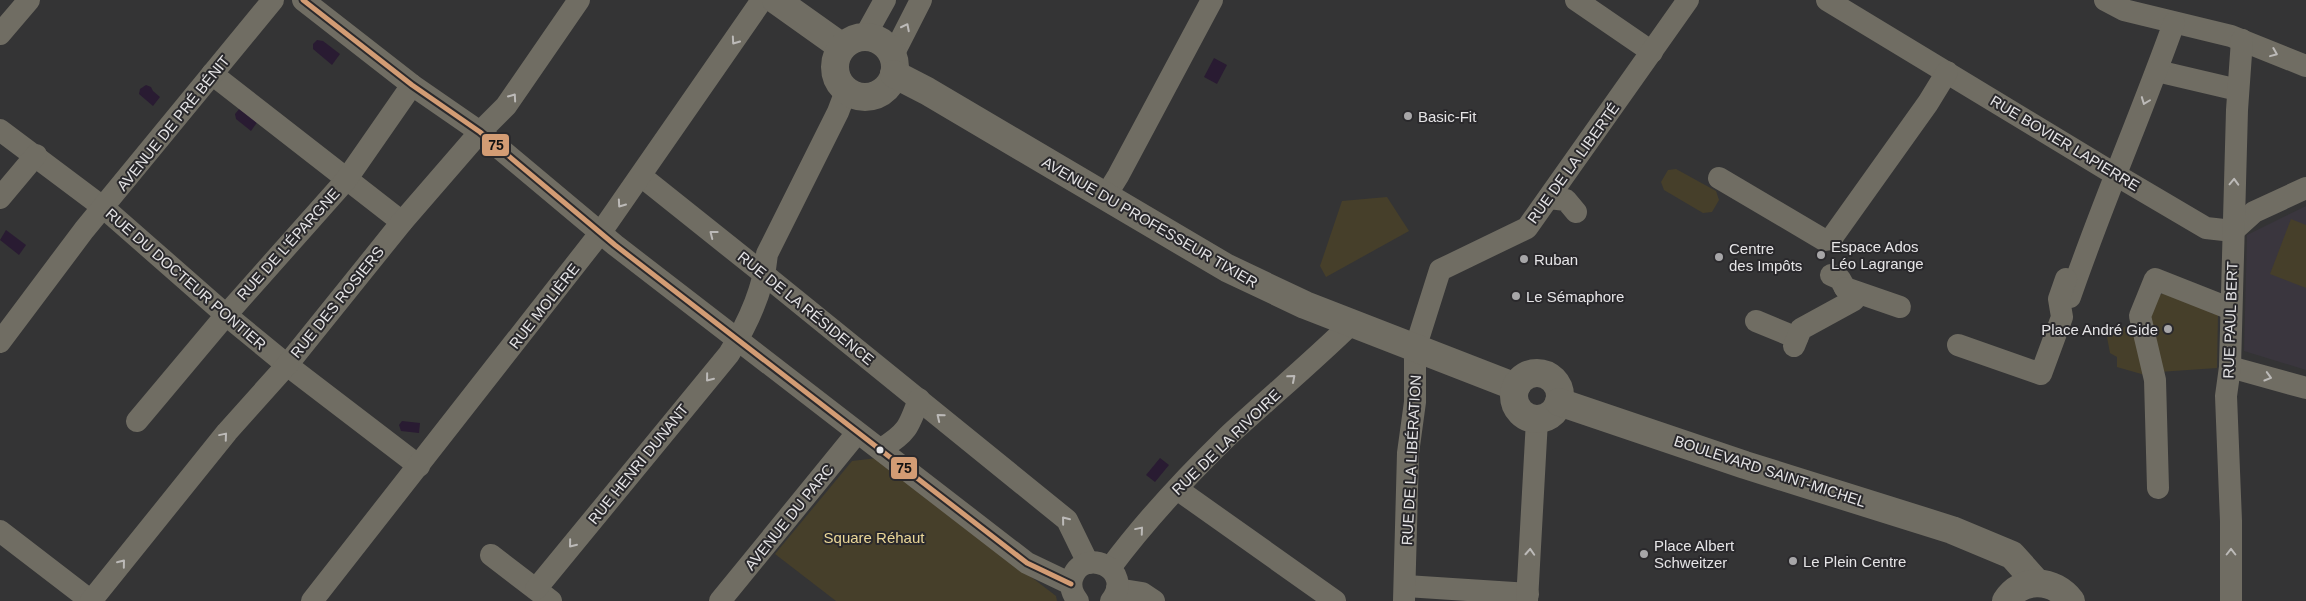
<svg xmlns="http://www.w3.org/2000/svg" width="2306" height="601" font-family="Helvetica,sans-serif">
<rect width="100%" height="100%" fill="#343435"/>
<!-- built -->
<path fill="#3a363e" d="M2306 206V370L2244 351 2247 235Z"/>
<!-- green -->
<g fill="#463f2a">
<path d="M1676 169 1716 191 1719 200 1712 212 1703 213 1664 190 1661 182 1668 170Z"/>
<path d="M1387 197 1409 231 1326 277 1320 266 1342 201Z"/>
<path d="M2291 219 2306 225V288L2270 274Z"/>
<path d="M2170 290 2213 314H2218L2217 368 2159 372 2145 375 2117 367V357L2110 353 2107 337 2135 321 2152 299Z"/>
<path d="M877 458 1056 596 1057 601H836L775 554 852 461Z"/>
</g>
<!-- water -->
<g fill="#291b32">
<path d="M317 40 323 41 340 54 332 65 313 49V44Z"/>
<path d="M1214 58 1227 65 1217 84 1204 77Z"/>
<path d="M146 85 151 87 153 91 160 97 153 106 139 94 140 89Z"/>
<path d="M240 108 258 121 251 131 236 119 235 114Z"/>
<path d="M6 230 26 245 19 255 0 240Z"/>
<path d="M402 421 420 423 419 433 401 431 399 425Z"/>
<path d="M1160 458 1169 465 1155 482 1146 475Z"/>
</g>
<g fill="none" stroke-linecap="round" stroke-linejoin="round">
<!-- minor -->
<g stroke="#706d63" stroke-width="22">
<path d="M303 0 412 85 480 132 615 245 1027 563 1071 584"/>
<path d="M1576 0 1652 52"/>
<path d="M1827 0 2116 175 2206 228 2233 231 2254 212 2306 188"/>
<path d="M2105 0 2124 10 2231 36 2306 66"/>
<path d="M0 34 29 0"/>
<path d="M865 36 885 0"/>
<path d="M893 55 921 0"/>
<path d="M2157 71 2238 90"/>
<path d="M212 74 402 222"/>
<path d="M0 130 104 208 226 315 287 365 419 466"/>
<path d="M641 176 765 275 1067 520 1088 563"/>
<path d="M1719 178 1824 240 1831 239 1928 103 1947 72"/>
<path d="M1105 197 1118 176 1212 0"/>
<path d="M0 198 36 155"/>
<path d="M1549 198 1566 200 1576 212"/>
<path d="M1831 275 1840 279 1845 288"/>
<path d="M2070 297C2102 204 2141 115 2174 23"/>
<path d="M1756 321 1797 338"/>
<path d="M0 342 84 230 273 0"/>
<path d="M1958 345 2041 374 2062 317 2059 299 2066 279"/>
<path d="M1794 346 1801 329 1854 300 1845 288 1900 307"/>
<path d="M2230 367 2306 388"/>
<path d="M137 421 226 315 346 180 412 85"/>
<path d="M881 449C907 433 909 427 919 399"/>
<path d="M2158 488 2155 380 2140 316 2155 279 2231 309"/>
<path d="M1177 489 1335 601"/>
<path d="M0 531 91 601"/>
<path d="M491 555 551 601"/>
<path d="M1110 568C1145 521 1185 478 1227 437 1268 399 1311 363 1351 324"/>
<path d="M1406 586 1528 594"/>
<path d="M536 589 729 354C747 325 764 288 767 254L838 112 846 91"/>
<path d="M1117 589 1142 593 1154 601"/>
<path d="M91 601 227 432 287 365 402 222 480 132 506 106 579 0"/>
<path d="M312 601 601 232 762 0"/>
<path d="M720 601 857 433"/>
<path d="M1078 601C1073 595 1070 587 1072 579 1082 545 1136 569 1111 601"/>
<path d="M1404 601 1408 453 1415 402V349L1440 270 1527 228 1688 0"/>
<path d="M1527 601 1537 420"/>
<path d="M2231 601V521L2226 396 2230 367 2237 110 2242 40"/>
</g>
<!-- major -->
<g stroke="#706d63" stroke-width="28">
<path d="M776 0 842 47"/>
<circle cx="865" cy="67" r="30"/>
<path d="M894 74 927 91 1227 268 1305 305 1516 387"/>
<circle cx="1537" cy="396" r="23"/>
<path d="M1559 402 1745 465 1952 530 2012 555 2037 583"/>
<path d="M2006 601C2022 576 2054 579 2071 601"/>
</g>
<!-- bus-1 casing -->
<g stroke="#2a292c" stroke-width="9">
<path id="bus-1" d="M303 0 412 85 480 132 615 245 1027 563 1071 584"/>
</g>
<!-- bus-1 -->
<use href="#bus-1" stroke="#d39c74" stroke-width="5"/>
</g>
<!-- one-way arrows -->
<defs><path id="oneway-chevron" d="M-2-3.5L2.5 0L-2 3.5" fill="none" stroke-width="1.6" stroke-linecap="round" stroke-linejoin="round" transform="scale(1.25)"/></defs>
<g stroke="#bcbab8">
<use href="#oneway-chevron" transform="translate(906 27) rotate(-63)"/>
<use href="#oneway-chevron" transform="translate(735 41) rotate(125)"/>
<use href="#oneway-chevron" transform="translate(2274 53) rotate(22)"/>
<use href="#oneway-chevron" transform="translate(513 97) rotate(-55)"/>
<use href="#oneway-chevron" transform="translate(2145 101) rotate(111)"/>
<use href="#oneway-chevron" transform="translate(2234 182) rotate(-88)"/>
<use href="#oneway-chevron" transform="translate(621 204) rotate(125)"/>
<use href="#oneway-chevron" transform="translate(713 234) rotate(-142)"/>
<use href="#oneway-chevron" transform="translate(2268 377) rotate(16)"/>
<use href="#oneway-chevron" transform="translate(709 378) rotate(129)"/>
<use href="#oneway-chevron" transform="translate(1292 378) rotate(-41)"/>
<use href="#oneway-chevron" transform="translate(940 417) rotate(-141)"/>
<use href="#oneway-chevron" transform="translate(224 436) rotate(-50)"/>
<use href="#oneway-chevron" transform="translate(1065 520) rotate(-129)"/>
<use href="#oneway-chevron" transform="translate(1140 530) rotate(-50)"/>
<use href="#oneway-chevron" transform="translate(572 544) rotate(129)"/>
<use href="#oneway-chevron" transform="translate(1530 552) rotate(-87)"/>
<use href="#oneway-chevron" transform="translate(2231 552) rotate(-90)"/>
<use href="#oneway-chevron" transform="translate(122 563) rotate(-51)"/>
</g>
<!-- markers -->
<g fill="#a7a6a8" stroke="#2a292c" stroke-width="2">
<circle cx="1408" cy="116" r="5"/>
<circle cx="1821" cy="255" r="5"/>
<circle cx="1719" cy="257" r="5"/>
<circle cx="1524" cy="259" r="5"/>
<circle cx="1516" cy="296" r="5"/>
<circle cx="2168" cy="329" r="5"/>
<circle cx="1644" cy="554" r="5"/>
<circle cx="1793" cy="561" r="5"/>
</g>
<circle fill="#e5e4e6" stroke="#2a292c" stroke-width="2" cx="880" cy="450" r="4.5"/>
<g text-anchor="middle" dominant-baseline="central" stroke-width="4" stroke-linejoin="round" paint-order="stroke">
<!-- poi labels -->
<g font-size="15" fill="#e5e4e6" stroke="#2a292c" text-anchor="start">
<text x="1418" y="116">Basic-Fit</text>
<text x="1831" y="246">Espace Ados<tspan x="1831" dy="17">Léo Lagrange</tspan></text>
<text x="1729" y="248">Centre<tspan x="1729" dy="17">des Impôts</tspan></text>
<text x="1534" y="259">Ruban</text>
<text x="1526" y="296">Le Sémaphore</text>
<text x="2158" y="329" text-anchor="end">Place André Gide</text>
<text x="1654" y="545">Place Albert<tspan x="1654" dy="17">Schweitzer</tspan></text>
<text x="1803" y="561">Le Plein Centre</text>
</g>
<!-- street labels -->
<g font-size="15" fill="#e5e4e6" stroke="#2a292c">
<text transform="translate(173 123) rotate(-51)">AVENUE DE PRÉ BÉNIT</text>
<text transform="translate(2065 143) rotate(31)">RUE BOVIER LAPIERRE</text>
<text transform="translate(1573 163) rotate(-54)">RUE DE LA LIBERTÉ</text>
<text transform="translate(1150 222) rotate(30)">AVENUE DU PROFESSEUR TIXIER</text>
<text transform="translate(288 244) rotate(-48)">RUE DE L'ÉPARGNE</text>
<text transform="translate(186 279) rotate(41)">RUE DU DOCTEUR PONTIER</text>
<text transform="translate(337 302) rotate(-51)">RUE DES ROSIERS</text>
<text transform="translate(544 306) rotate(-52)">RUE MOLIÈRE</text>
<text transform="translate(806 308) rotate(39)">RUE DE LA RÉSIDENCE</text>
<text transform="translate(2230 320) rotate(-88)">RUE PAUL BERT</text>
<text transform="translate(1226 442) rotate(-44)">RUE DE LA RIVOIRE</text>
<text transform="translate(1411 460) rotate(-87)">RUE DE LA LIBÉRATION</text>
<text transform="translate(638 464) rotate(-51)">RUE HENRI DUNANT</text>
<text transform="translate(1770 471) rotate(18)">BOULEVARD SAINT-MICHEL</text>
<text transform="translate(789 517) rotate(-51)">AVENUE DU PARC</text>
</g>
<!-- park labels -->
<g font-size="15" fill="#ebd798" stroke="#2a292c">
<text x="874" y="537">Square Réhaut</text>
</g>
</g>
<g stroke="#2a292c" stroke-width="2">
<rect x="481" y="133" width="29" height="24" rx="5" fill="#d39c74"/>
<rect x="890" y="456" width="28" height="24" rx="5" fill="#d39c74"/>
</g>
<g font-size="14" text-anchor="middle" font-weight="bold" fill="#111">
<text x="496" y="150">75</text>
<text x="904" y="473">75</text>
</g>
</svg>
